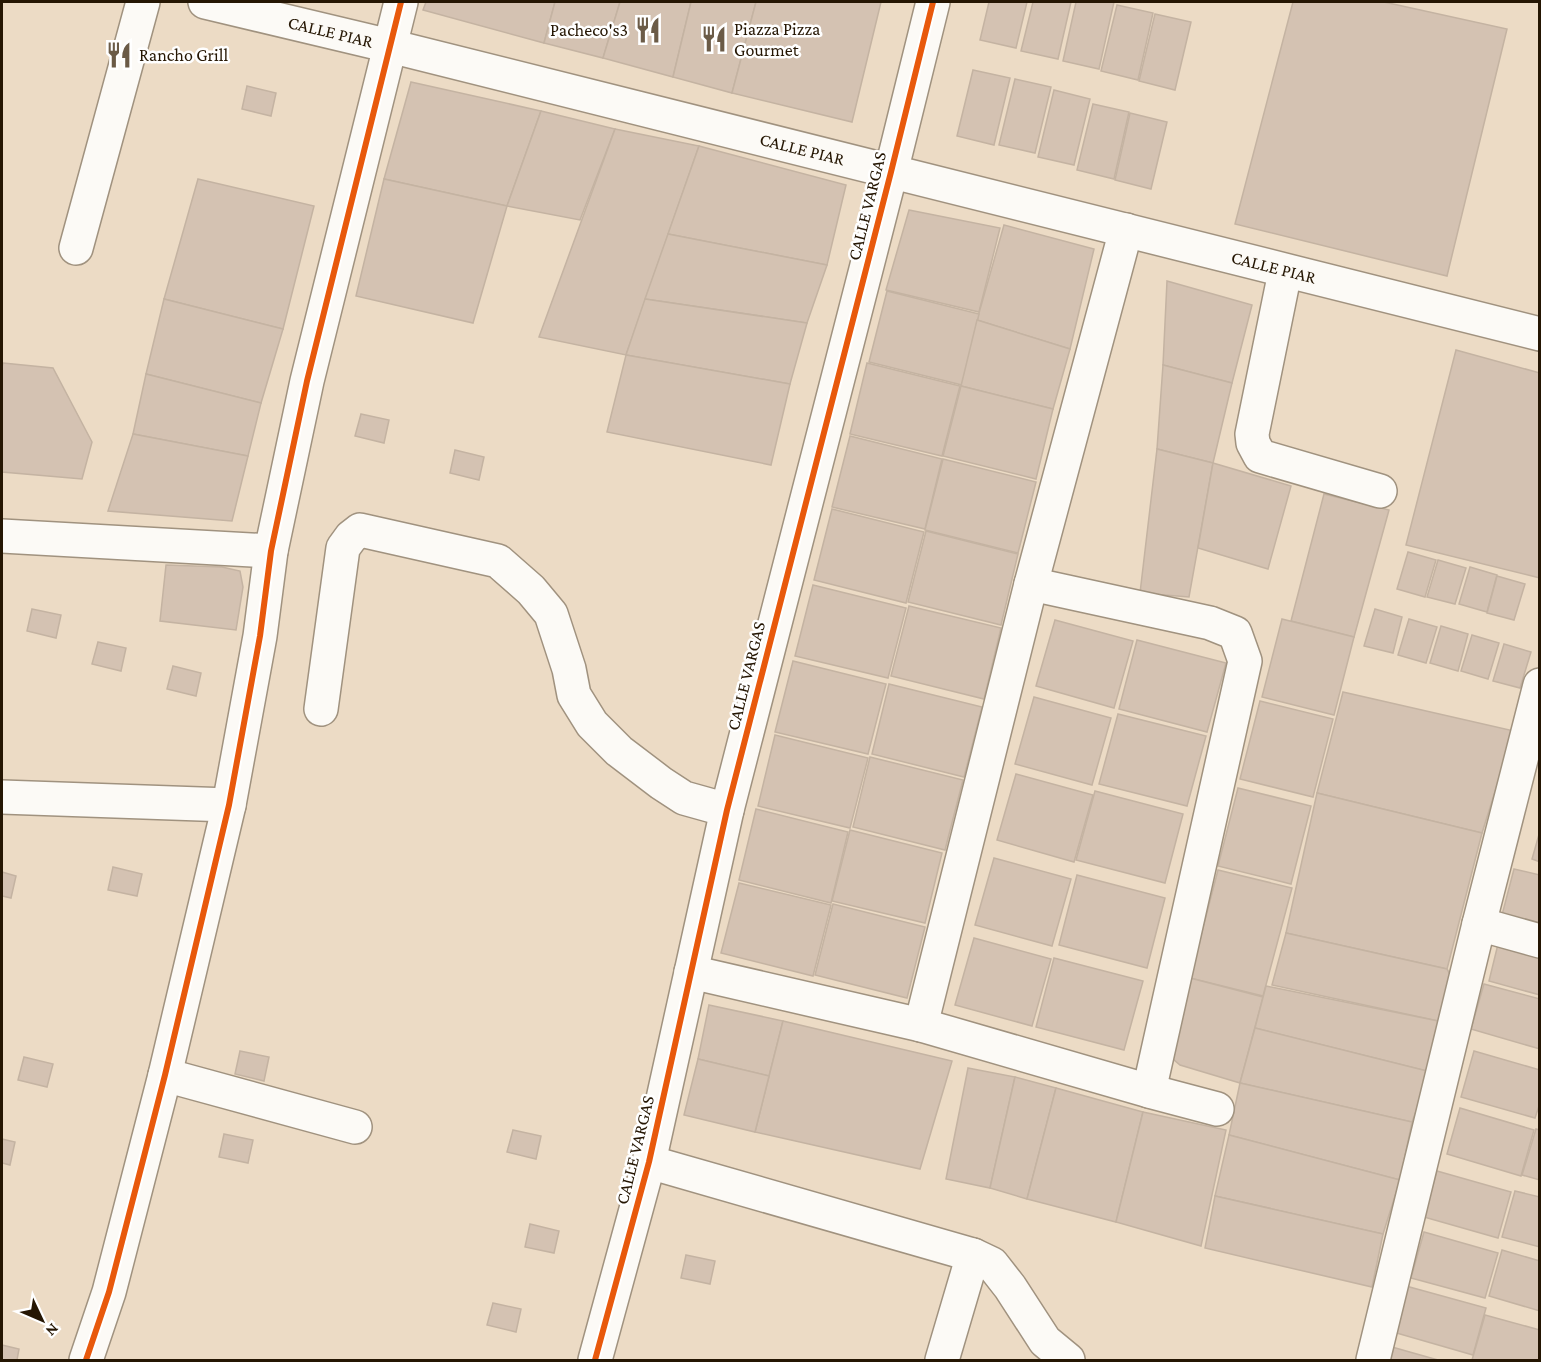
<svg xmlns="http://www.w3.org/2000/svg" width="1541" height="1362" font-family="'Crimson Pro',serif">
<rect width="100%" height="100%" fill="#ecdbc5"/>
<!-- building -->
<g fill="#d4c2b2" stroke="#c4b3a2" stroke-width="1.5">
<path d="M426 2H555L544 43 423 10Z"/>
<path d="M555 2H620L603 58 544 43Z"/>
<path d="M620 2H691L673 77 603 58Z"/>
<path d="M691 2H756L732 93 673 77Z"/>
<path d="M756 2H881L852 122 732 93Z"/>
<path d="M989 2H1027L1016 48 980 40Z"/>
<path d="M1033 2H1071L1058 59 1021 51Z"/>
<path d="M1076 2H1114L1099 69 1063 61Z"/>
<path d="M1293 2H1384L1507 29 1447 276 1235 224Z"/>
<path d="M1117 5 1153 13 1138 80 1101 71Z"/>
<path d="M1155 14 1191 22 1175 90 1139 81Z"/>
<path d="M973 70 1010 78 994 145 957 136Z"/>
<path d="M1015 79 1051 87 1035 153 999 145Z"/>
<path d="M411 82 541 111 507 206 384 179Z"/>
<path d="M247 86 276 93 271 116 242 109Z"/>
<path d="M1054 90 1090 99 1074 165 1038 157Z"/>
<path d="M1093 104 1129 112 1114 179 1077 170Z"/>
<path d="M541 111 615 129 580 220 507 206Z"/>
<path d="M1130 113 1167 122 1151 189 1115 180Z"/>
<path d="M615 129 699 146 626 355 539 337Z"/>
<path d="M699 146 846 185 827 265 668 234Z"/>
<path d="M198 179 314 206 283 329 164 299Z"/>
<path d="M384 179 507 206 473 323 356 296Z"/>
<path d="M909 210 1000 228 979 312 886 290Z"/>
<path d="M1004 225 1094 249 1070 349 977 320Z"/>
<path d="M668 234 827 265 807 323 645 299Z"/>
<path d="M1167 281 1252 305 1232 383 1163 365Z"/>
<path d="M887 291 979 314 962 385 869 362Z"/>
<path d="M164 299 283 329 261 403 146 374Z"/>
<path d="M645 299 807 323 790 384 626 355Z"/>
<path d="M977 320 1070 349 1053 409 961 386Z"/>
<path d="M1456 350 1540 373V578L1406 545Z"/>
<path d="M626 355 790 384 771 465 607 432Z"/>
<path d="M3 363 53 368 92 442 82 479 2 472V367Z"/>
<path d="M867 363 960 386 942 456 850 434Z"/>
<path d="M1163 365 1232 383 1213 463 1157 449Z"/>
<path d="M146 374 261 403 248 456 133 434Z"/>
<path d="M961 386 1053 409 1036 479 943 456Z"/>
<path d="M361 414 389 420 384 443 355 436Z"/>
<path d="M133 434 248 456 232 521 108 511Z"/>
<path d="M850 436 942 459 925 529 832 507Z"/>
<path d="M1157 449 1213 463 1189 597 1140 593Z"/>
<path d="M455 450 484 457 479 480 450 473Z"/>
<path d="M943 459 1036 482 1018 553 925 530Z"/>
<path d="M1213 463 1291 486 1268 569 1198 548Z"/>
<path d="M1324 494 1389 510 1354 637 1291 621Z"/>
<path d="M832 509 924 532 906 603 814 580Z"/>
<path d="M926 531 1018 554 1001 625 908 602Z"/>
<path d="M1408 552 1436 560 1425 597 1397 589Z"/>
<path d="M1438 560 1466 568 1455 604 1427 597Z"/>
<path d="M166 565 222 567 240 571 243 587 236 630 160 621Z"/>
<path d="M1470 567 1497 575 1487 612 1459 604Z"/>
<path d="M1497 576 1525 584 1514 620 1487 613Z"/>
<path d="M813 585 906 608 888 678 795 656Z"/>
<path d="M909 606 1001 628 984 699 891 676Z"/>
<path d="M32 609 61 615 56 638 27 631Z"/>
<path d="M1375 609 1402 617 1393 653 1364 646Z"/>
<path d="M1282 619 1354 637 1334 715 1262 697Z"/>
<path d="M1409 619 1437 627 1426 663 1398 655Z"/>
<path d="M1055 620 1133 641 1114 708 1036 686Z"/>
<path d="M1441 626 1468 634 1458 671 1430 663Z"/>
<path d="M1472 635 1499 643 1488 679 1461 671Z"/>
<path d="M1137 640 1226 663 1207 732 1119 709Z"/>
<path d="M98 642 126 648 121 671 92 664Z"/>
<path d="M1504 644 1531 652 1520 688 1493 681Z"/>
<path d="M793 661 886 684 868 754 775 732Z"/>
<path d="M173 666 201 673 196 696 167 689Z"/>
<path d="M889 684 982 707 964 777 872 754Z"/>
<path d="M1343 692 1514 731 1482 833 1317 793Z"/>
<path d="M1034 697 1111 718 1092 785 1015 764Z"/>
<path d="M1260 701 1333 719 1313 797 1240 779Z"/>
<path d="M1118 714 1206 736 1187 806 1099 784Z"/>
<path d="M775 735 868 758 850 828 758 806Z"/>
<path d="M870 757 963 780 945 850 853 827Z"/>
<path d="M1016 774 1093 795 1074 862 997 840Z"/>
<path d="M1238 788 1311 806 1291 884 1218 866Z"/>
<path d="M1095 791 1183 814 1165 883 1076 860Z"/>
<path d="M1317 793 1482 833 1447 969 1286 933Z"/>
<path d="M756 809 848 832 831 903 739 880Z"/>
<path d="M850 830 942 853 925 923 832 901Z"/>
<path d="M1540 831V862L1532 859Z"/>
<path d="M994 858 1071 879 1052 946 975 925Z"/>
<path d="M113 867 142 874 137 896 108 890Z"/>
<path d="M1514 869 1540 875V925L1502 915Z"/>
<path d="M1218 870 1292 888 1263 996 1190 978Z"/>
<path d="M2 872 16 876 11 898 2 896Z"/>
<path d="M1077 875 1165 898 1147 968 1059 945Z"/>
<path d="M739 883 831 905 813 976 721 953Z"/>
<path d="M833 904 925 927 907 998 815 975Z"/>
<path d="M1286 933 1447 969 1454 981 1443 1022 1272 985Z"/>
<path d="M974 938 1051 959 1032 1026 955 1005Z"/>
<path d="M1499 940 1540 951V995L1489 981Z"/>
<path d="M1054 958 1143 981 1124 1050 1036 1027Z"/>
<path d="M1190 978 1263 997 1240 1083 1180 1065 1173 1059 1171 1049Z"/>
<path d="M1484 984 1540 999V1049L1471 1029Z"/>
<path d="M1266 986 1443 1022 1431 1072 1255 1028Z"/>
<path d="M709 1005 783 1021 769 1076 698 1059Z"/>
<path d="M783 1021 952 1061 920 1169 755 1132Z"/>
<path d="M1255 1028 1431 1072 1412 1122 1240 1083Z"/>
<path d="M240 1051 269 1057 264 1081 235 1074Z"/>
<path d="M1474 1051 1540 1070V1103L1535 1118 1461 1097Z"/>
<path d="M24 1057 53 1064 47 1087 18 1080Z"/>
<path d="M698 1059 769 1076 755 1132 684 1115Z"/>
<path d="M968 1068 1015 1077 990 1188 946 1179Z"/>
<path d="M1015 1077 1056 1088 1027 1199 990 1188Z"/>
<path d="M1240 1083 1412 1122 1400 1180 1229 1135Z"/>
<path d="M1056 1088 1143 1112 1116 1222 1027 1199Z"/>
<path d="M1460 1108 1534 1130 1521 1176 1447 1154Z"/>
<path d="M1143 1112 1226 1130 1201 1246 1116 1222Z"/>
<path d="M1536 1129 1540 1130V1180L1522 1175Z"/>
<path d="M513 1130 541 1136 536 1159 507 1152Z"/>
<path d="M224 1134 253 1140 248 1163 219 1157Z"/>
<path d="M1229 1135 1400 1180 1383 1234 1215 1196Z"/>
<path d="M2 1139 15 1142 10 1165 2 1163Z"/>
<path d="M1437 1171 1511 1192 1498 1238 1424 1217Z"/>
<path d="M1515 1191 1540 1197V1247L1502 1237Z"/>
<path d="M1215 1196 1383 1234 1372 1287 1205 1248Z"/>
<path d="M530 1224 559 1231 554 1253 525 1247Z"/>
<path d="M1424 1232 1498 1253 1485 1298 1411 1278Z"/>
<path d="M1502 1250 1540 1261V1311L1489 1296Z"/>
<path d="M686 1255 715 1261 710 1284 681 1278Z"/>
<path d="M1406 1286 1486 1308 1473 1355 1393 1332Z"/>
<path d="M493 1303 521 1309 516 1332 487 1325Z"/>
<path d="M1485 1315 1540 1330V1360H1472Z"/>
<path d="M2 1345 19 1349 17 1360H2Z"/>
<path d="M1392 1347 1438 1360H1388Z"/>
</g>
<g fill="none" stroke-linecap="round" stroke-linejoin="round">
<!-- minor casing -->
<g stroke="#a0927f" stroke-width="36">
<g id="minor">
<path id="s1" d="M205 2 390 46 1540 334"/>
<path d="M76 248 143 2"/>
<path d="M1285 272 1252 434 1253 443 1260 456 1380 491"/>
<path d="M2 536 271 551"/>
<path d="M1031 584 1210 623 1235 633 1245 661 1149 1091"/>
<path d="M321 709 343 548 351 537 360 530 498 561 531 590 551 614 569 669 574 695 592 724 619 751 661 783 684 798 727 810"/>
<path d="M2 797 229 805"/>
<path d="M1479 924 1540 941"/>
<path d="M691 972 921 1025 1149 1091 1217 1109"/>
<path d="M921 1025 1031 584 1126 230"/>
<path d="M165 1075 355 1127"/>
<path d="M649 1162 973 1255 992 1264 1010 1287 1045 1341 1068 1360"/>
<path d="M86 1360 109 1292 165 1075 229 805 260 636 271 551 307 381 401 2"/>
<path d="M595 1360 649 1162 727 810 891 172 933 2"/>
<path d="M942 1360 973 1255"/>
<path d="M1373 1360 1479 924 1540 685"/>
</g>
</g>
<!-- minor -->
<use href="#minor" stroke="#fcfaf6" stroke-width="33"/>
<!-- cycleway casing -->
<g stroke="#fff" stroke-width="10">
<g id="cycleway">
<path d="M86 1360 109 1292 165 1075 229 805 260 636 271 551 307 381 401 2"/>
<path d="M595 1360 649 1162 727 810 891 172 933 2"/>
</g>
</g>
<!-- cycleway -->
<use href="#cycleway" stroke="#e8590c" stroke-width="6"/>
</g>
<!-- icons -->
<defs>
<g id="restaurant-bare" transform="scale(2.07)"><path d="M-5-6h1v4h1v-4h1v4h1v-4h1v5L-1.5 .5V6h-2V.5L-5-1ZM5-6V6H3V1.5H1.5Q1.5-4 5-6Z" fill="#6b5b47" stroke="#fff" stroke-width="2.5" paint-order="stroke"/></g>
</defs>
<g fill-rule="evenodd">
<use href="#restaurant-bare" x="648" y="30"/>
<use href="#restaurant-bare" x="714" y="39"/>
<use href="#restaurant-bare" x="119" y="55"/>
</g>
<g text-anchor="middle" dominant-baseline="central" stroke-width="5" stroke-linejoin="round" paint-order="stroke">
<!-- poi labels -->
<g font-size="18" fill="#251603" stroke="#fff" text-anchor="start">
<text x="734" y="29">Piazza Pizza<tspan x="734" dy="21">Gourmet</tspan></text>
<text x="628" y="30" text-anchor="end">Pacheco's3</text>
<text x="139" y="55">Rancho Grill</text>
</g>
<!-- street labels -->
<g font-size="18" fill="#251603" stroke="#fff">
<text stroke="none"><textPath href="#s1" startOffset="129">CALLE PIAR</textPath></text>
<text stroke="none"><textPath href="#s1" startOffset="615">CALLE PIAR</textPath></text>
<text transform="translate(867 206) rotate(-76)">CALLE VARGAS</text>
<text stroke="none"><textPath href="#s1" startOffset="1101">CALLE PIAR</textPath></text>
<text transform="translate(746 676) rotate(-76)">CALLE VARGAS</text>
<text transform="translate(635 1150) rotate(-76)">CALLE VARGAS</text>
</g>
</g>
<!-- border -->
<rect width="1541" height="1362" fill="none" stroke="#251603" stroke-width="6"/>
<!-- north arrow -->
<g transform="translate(42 1320) rotate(134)" stroke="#ffffff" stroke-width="4.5" paint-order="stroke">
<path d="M0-4.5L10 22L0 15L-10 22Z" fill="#251603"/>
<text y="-9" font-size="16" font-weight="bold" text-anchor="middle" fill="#251603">N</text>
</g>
</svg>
